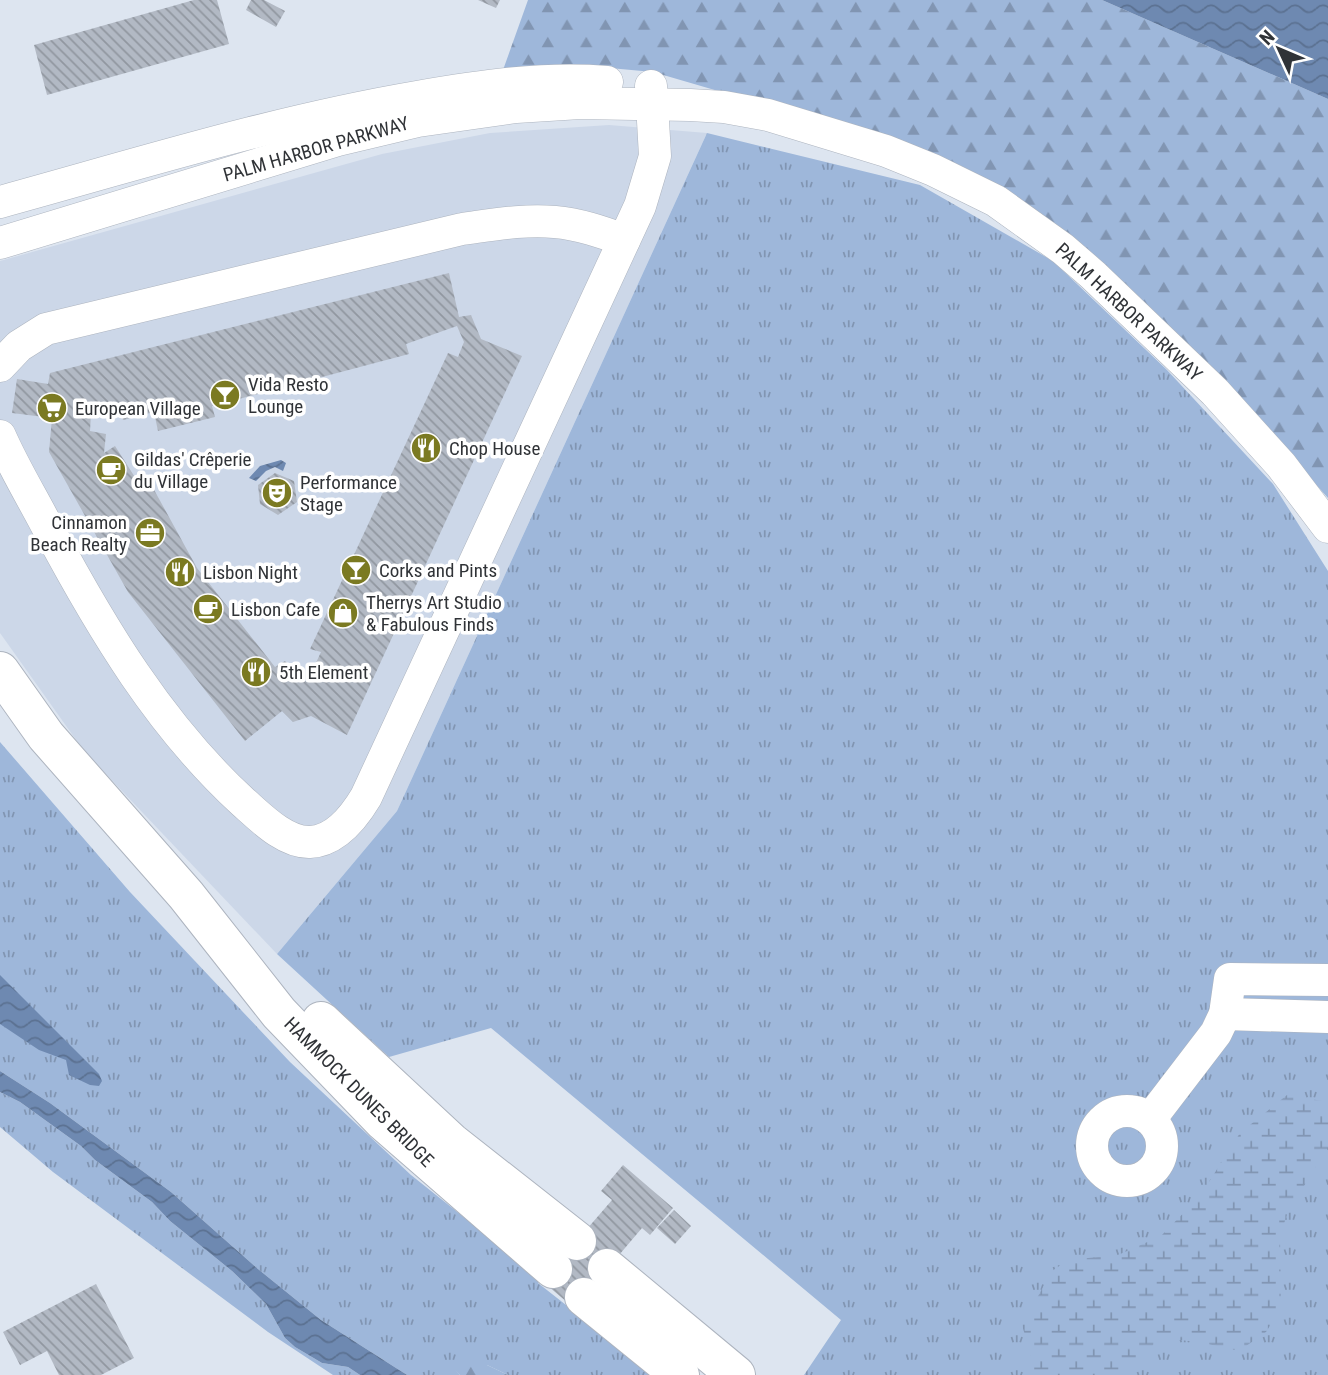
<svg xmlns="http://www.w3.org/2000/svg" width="1328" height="1375" font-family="'Roboto Condensed',sans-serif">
<defs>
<pattern id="grass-tufts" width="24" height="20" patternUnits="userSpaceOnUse" patternTransform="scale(1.75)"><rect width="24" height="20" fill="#9eb7da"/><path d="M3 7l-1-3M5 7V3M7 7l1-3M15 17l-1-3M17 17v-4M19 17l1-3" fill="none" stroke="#8195b2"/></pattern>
<pattern id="forest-firs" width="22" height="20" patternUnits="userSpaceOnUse" patternTransform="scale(1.75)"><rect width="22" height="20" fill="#9eb7da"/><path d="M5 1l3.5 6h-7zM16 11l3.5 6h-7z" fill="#8195b2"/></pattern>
<pattern id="wetland-marsh" width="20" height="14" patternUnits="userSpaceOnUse" patternTransform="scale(1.75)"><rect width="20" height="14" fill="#9eb7da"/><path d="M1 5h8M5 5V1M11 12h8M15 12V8" fill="none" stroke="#8195b2"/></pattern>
<pattern id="water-waves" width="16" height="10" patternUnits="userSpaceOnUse" patternTransform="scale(1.75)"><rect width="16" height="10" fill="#6e89b1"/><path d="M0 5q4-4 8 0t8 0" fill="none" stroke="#5b7191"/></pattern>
<pattern id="building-back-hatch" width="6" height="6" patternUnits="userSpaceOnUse" patternTransform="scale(1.75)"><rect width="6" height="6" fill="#b2b9c4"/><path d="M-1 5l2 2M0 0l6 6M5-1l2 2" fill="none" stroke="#9197a0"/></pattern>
</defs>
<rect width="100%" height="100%" fill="#dde5f0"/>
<!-- built -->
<path fill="#ccd7e8" d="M609 125 707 133 397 811 277 954 84 751 0 633V261L382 154 490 133Z"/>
<!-- grass -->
<g fill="url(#grass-tufts)">
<path d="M707 133 920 185 1053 261 1167 370 1273 484 1328 571V1375H804L841 1320 491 1028 389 1057 277 954 397 811Z"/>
<path d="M0 742 130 892 290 1062 411 1175 540 1278 538 1283 655 1375H508L487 1365 454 1369 460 1375H407L321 1320 258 1269 171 1192 50 1103 0 1071Z"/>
<path d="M0 1092 20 1102 81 1146 95 1160 152 1202 170 1221 232 1271 266 1304 285 1338 295 1347 322 1363 348 1367 360 1375H333L268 1332 53 1172 0 1127Z"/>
</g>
<!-- forest -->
<g fill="url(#forest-firs)">
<path d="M528 0H1102L1328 99V498L1224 382 1072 239 725 93 653 72 588 66 503 70Z"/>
<path d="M465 1359 487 1365 508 1375H460L453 1369 457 1360Z"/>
</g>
<!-- wetland -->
<path fill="url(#wetland-marsh)" d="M1287 1095 1328 1102V1147L1288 1212 1280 1235 1281 1308 1266 1332 1239 1351 1199 1342 1160 1338 1124 1375H1034V1366L1022 1325 1052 1271 1068 1260 1118 1255 1161 1236 1200 1196 1240 1133Z"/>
<!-- water -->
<g fill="url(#water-waves)">
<path d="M1102 0H1328V99Z"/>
<path d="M281 460 286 463 283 471 275 467 266 471 256 481 249 478 260 466Z"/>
<path d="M0 975 99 1074 102 1081 99 1086 90 1085 69 1075 66 1060 39 1050 0 1024Z"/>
<path d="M0 1071 50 1103 171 1192 258 1269 321 1320 407 1375H360L348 1367 322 1363 295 1347 285 1338 266 1304 232 1271 170 1221 152 1202 95 1160 81 1146 20 1102 0 1092Z"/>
</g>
<!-- building -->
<g fill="url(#building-back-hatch)" fill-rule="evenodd">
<path d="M194 0H217L229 44 47 95 34 45Z"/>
<path d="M251 0H264L285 11 276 27 246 10Z"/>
<path d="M478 0H500L496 8Z"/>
<path d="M449 273 459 317 471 315 481 339 522 356 347 735 311 716 293 722 282 711 245 741 128 592 49 452 52 418 12 413 17 379 48 384 50 373ZM457 326 464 342 458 357 448 353 310 649 321 652 307 682 285 661 275 667 197 568 147 477 138 482 115 446 104 453 106 434 90 431 91 414 120 411 123 420 154 412 158 431 215 417 212 406 409 354 406 344Z"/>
<path d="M275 473 294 481 297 502 278 515 260 504 258 485Z"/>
<path d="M623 1165 673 1208 650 1235 642 1228 574 1308 542 1281 612 1200 601 1191Z"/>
<path d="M674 1210 691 1226 675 1244 657 1228Z"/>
<path d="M96 1284 134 1358 101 1375H59L47 1351 20 1365 3 1332Z"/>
</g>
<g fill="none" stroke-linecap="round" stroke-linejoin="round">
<!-- minor casing -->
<g stroke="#adb4bf" stroke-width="33">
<g id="minor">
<path d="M0 202C138 164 276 121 417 97 480 86 543 77 607 82"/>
<path d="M0 243 338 140 418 121 516 107 580 103 690 105 724 107 768 115 886 151 933 170 996 201 1063 249 1093 275 1215 392 1281 465 1328 527"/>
<path d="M0 366 19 346 46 329 462 229C492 225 524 219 555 222 579 224 602 232 624 240"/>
<path d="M0 436C14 468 33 499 49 530 102 629 160 726 243 802 260 817 285 843 310 842 335 841 354 817 366 797L640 206 655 156 651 86"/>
<path d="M1225 1014 1328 1017"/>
<circle cx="1127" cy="1146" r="35"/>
<path d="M1151 1118 1216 1033 1225 1014 1230 979 1328 980"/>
</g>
</g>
<!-- major casing -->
<g stroke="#adb4bf" stroke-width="40">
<g id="major">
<path d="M0 671 46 736 186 895 279 1013 384 1122 553 1269"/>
<path d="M321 1021 451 1142 577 1241"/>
<path d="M607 1268 736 1375"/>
<path d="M584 1297 680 1375"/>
</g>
</g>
<!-- minor -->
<use href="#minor" stroke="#fff" stroke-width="32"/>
<!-- major -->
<use href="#major" stroke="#fff" stroke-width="38"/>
</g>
<!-- icons -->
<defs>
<g id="bar-disc" transform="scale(1.575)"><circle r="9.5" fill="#7b7a22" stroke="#fff"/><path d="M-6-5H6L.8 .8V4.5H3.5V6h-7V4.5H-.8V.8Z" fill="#fff"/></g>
<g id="supermarket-disc" transform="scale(1.575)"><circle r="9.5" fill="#7b7a22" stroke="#fff"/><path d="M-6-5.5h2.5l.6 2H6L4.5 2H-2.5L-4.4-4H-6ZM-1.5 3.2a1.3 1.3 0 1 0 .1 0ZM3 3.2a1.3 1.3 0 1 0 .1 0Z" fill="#fff"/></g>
<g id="restaurant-disc" transform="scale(1.575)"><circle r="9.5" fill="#7b7a22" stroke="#fff"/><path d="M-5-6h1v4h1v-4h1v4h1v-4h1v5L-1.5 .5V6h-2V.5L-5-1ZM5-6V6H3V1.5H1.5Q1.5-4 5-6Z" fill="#fff"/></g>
<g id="cafe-disc" transform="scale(1.575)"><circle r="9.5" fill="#7b7a22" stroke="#fff"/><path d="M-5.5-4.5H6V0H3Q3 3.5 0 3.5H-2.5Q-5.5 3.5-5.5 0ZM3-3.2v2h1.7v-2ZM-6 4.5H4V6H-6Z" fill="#fff"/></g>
<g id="theatre-disc" transform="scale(1.575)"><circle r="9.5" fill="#7b7a22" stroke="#fff"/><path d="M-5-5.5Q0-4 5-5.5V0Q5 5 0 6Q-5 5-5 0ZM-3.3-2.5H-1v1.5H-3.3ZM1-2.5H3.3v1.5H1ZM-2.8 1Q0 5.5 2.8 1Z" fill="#fff"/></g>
<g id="office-disc" transform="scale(1.575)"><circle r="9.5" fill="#7b7a22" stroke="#fff"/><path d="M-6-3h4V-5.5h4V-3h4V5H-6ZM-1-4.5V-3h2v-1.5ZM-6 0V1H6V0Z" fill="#fff"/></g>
<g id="shop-disc" transform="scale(1.575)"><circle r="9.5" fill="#7b7a22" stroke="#fff"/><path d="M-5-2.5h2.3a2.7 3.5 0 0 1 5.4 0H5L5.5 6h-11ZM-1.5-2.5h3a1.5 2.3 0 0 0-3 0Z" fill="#fff"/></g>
</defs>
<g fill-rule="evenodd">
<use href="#bar-disc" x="225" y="395"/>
<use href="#supermarket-disc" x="52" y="408"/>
<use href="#restaurant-disc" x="426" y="448"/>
<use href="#cafe-disc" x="111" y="470"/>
<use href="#theatre-disc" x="277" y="493"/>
<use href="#office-disc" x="150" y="533"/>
<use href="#bar-disc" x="356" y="570"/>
<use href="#restaurant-disc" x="180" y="572"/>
<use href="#cafe-disc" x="208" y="609"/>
<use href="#shop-disc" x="343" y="613"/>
<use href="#restaurant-disc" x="256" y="672"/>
</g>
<g text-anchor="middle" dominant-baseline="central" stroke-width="7" stroke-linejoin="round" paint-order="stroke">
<!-- street labels -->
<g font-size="19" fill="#303337" stroke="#fff">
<text transform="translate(316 149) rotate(-16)">PALM HARBOR PARKWAY</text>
<text transform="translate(1129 312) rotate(43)">PALM HARBOR PARKWAY</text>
<text transform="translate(359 1092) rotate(45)">HAMMOCK DUNES BRIDGE</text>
</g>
<!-- poi labels -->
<g font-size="19" fill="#303337" stroke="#fff" text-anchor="start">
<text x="248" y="384">Vida Resto<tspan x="248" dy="22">Lounge</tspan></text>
<text x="75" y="408">European Village</text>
<text x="449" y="448">Chop House</text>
<text x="134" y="459">Gildas' Crêperie<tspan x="134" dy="22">du Village</tspan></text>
<text x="300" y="482">Performance<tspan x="300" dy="22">Stage</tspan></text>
<text x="127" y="522" text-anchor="end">Cinnamon<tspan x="127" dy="22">Beach Realty</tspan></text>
<text x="379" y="570">Corks and Pints</text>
<text x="203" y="572">Lisbon Night</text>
<text x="366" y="602">Therrys Art Studio<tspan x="366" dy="22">&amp; Fabulous Finds</tspan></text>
<text x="231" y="609">Lisbon Cafe</text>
<text x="279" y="672">5th Element</text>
</g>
</g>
<!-- north arrow -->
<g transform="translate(1279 49) rotate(314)" stroke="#ffffff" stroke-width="5" paint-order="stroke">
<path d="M0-5L12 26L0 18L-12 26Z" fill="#303337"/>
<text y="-10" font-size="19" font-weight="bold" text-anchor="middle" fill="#303337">N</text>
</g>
</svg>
